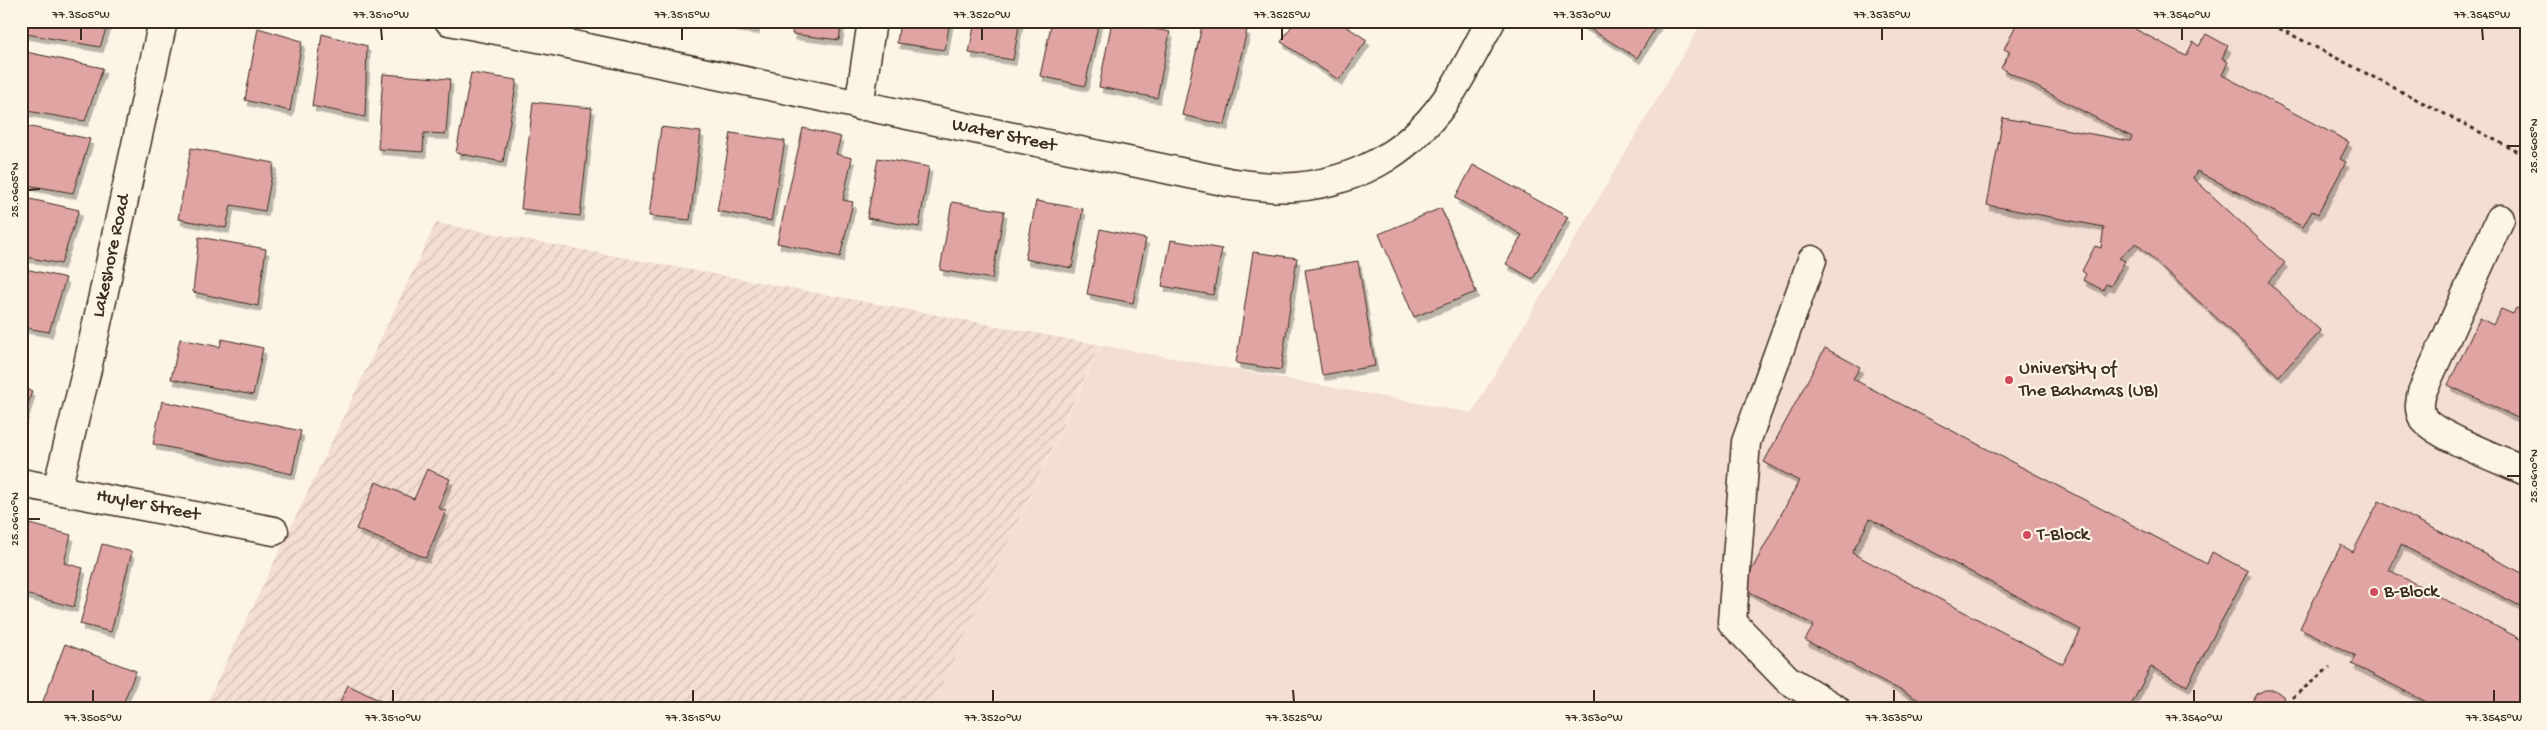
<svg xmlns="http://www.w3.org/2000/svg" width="2547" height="730" font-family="'Gochi Hand',sans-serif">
<defs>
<pattern id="industrial-furrows" width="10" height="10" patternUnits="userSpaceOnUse" patternTransform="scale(1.25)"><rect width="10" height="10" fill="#f4ddd1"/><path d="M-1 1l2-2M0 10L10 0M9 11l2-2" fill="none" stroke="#d2beb3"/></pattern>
<filter id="shadow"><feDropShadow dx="3" dy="5.5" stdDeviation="0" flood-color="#0004"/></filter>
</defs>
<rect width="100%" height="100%" fill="#fcf5e5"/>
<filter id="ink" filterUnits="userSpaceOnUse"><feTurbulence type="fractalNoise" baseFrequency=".02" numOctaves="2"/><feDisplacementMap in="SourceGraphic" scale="10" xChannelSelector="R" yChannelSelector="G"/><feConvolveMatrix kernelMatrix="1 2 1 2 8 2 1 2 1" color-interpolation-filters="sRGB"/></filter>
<g filter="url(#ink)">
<!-- built -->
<path fill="#f4ddd1" d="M1703 21H2526V709H931L1101 345 1472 413Z"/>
<!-- industrial -->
<path fill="url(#industrial-furrows)" d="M436 223 1100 345 931 709H204Z"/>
<!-- building -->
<g fill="#e0a5a2" stroke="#3b2a1e" fill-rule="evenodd" filter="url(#shadow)">
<path d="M21 21H109L100 47 21 33Z"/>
<path d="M734 21H757L756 29 733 26Z"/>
<path d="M794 21H842L839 40 792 34Z"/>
<path d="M900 21H950L945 50 897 43Z"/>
<path d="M975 21H1020L1013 60 969 53Z"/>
<path d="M1052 21H1099L1085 86 1040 76Z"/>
<path d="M1112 21 1170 32 1157 98 1099 87Z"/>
<path d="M1203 21 1247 30 1225 125 1182 115Z"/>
<path d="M1295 21H1338L1367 40 1339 80 1281 42Z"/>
<path d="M1577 21H1653L1658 24 1637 58Z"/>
<path d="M2018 21H2120L2186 56 2193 42 2199 46 2206 34 2228 46 2222 58 2228 62 2222 75 2349 142 2340 159 2346 162 2318 214 2312 211 2303 227 2197 171 2193 178 2285 263 2268 282 2321 331 2279 376 2136 243 2119 258 2125 261 2111 286 2106 284 2103 290 2083 280 2086 274 2082 271 2095 246 2101 248 2104 227 1987 205 2003 118 2130 141 2132 137 2001 68 2010 52 2004 49Z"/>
<path d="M258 28 302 41 290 111 245 100Z"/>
<path d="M322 34 367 46 365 117 312 106Z"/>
<path d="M21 51 103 68 85 121 21 110Z"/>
<path d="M471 73 517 80 503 162 456 153Z"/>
<path d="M383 74 450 79 446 134 424 133 423 152 378 149Z"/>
<path d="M533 102 592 108 580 216 521 209Z"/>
<path d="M21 125 90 139 73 193 21 184Z"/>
<path d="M661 127 701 132 690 220 649 216Z"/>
<path d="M803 128 841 137 836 154 852 158 843 200 853 202 840 257 777 243Z"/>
<path d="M731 133 785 141 771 221 717 211Z"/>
<path d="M191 148 274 163 265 211 231 205 226 228 178 219Z"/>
<path d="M878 158 929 167 919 227 867 218Z"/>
<path d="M1473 165 1568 217 1533 279 1506 264 1522 235 1455 198Z"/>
<path d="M21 197 79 210 61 264 21 256Z"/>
<path d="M1036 201 1083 209 1072 268 1025 259Z"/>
<path d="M952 202 1004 211 992 279 940 270Z"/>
<path d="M1441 208 1476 292 1414 317 1379 234Z"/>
<path d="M1100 229 1146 239 1133 303 1087 294Z"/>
<path d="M199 237 266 249 258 306 193 292Z"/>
<path d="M1171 240 1222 249 1213 295 1162 286Z"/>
<path d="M1253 252 1297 258 1281 370 1236 363Z"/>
<path d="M1358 261 1375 366 1322 375 1305 270Z"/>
<path d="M21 268 66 278 49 332 21 327Z"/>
<path d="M2516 308 2526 312V422L2448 385 2480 318 2493 325 2501 309 2513 314Z"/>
<path d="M180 339 220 347 222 339 263 348 253 395 171 379Z"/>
<path d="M1825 348 1860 367 1853 379 2207 564 2212 552 2248 571 2187 686 2151 667 2129 709H1936L1805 640 1814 625 1742 588 1799 481 1764 462ZM1870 519 2081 630 2063 664 1852 553Z"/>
<path d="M21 387 32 391 21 428Z"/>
<path d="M162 401 301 431 292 474 153 444Z"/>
<path d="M427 469 450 479 438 508 446 511 426 558 356 529 376 482 414 499Z"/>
<path d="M2379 501 2526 575V609L2401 545 2389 570 2526 642V709H2440L2352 664 2356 656 2300 628 2341 545 2353 552Z"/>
<path d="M30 524 71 535 64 563 83 568 74 607 21 593V560Z"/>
<path d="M102 544 132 552 111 632 80 624Z"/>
<path d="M65 644 136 671 121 709H40Z"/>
<path d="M348 685 397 709H337Z"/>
<path d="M2265 690H2275L2283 696 2286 709H2252V702L2256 694Z"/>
</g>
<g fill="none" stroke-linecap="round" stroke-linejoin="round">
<!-- minor casing -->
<g stroke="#3b2a1e" stroke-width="31">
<g id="minor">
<path d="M449 21 554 41 1228 182C1250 185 1274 189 1296 187 1363 181 1416 147 1452 91 1466 69 1478 44 1491 21"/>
<path d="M859 106 872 21"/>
<path d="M2500 219 2422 392C2420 401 2418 409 2423 418 2432 434 2506 462 2526 471"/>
<path d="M1812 260 1746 442 1732 622 1787 679 1836 709"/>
<path d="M21 483 274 531"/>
<path d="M57 489 87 369 163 21"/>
</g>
</g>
<!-- path -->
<g stroke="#3b2a1e" stroke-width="3" stroke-dasharray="4 4" stroke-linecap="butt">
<path d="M2265 21 2526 156"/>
<path d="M2292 698 2330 667"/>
</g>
<!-- minor -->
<use href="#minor" stroke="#fcf5e5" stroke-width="28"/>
</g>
</g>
<!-- ticks -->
<path fill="none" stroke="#3b2a1e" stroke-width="2" d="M81 28V40M381 28 382 40M682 28V40M982 28V40M1282 28V40M1582 28V40M1882 28V40M2182 28V40M2482 28 2483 40M2507 146H2520M28 190 40 189M2507 476H2520M28 519H40M93 690V702M393 690V702M693 690V702M993 690V702M1293 690 1294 702M1594 690V702M1894 690V702M2194 690V702M2494 690V702"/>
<!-- markers -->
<g fill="#d1495b" stroke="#fcf5e5" stroke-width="2">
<circle cx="2009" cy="380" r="5"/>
<circle cx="2027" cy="535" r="5"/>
<circle cx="2374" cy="592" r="5"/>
</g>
<g text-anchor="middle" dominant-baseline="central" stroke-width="4.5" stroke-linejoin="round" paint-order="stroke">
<!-- street labels -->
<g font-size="19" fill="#3b2a1e" stroke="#fcf5e5">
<text transform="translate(1004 136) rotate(12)">Water Street</text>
<text transform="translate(112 256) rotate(-78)">Lakeshore Road</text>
<text transform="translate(148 506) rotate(11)">Huyler Street</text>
</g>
<!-- poi labels -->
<g font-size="19" fill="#3b2a1e" stroke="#fcf5e5" text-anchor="start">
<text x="2019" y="369">University of<tspan x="2019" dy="22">The Bahamas (UB)</tspan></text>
<text x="2037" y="535">T-Block</text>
<text x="2384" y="592">B-Block</text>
</g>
</g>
<!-- margin -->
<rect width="2547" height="730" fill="none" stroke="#fcf5e5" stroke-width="55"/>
<rect x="28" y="28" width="2492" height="674" fill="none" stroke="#3b2a1e" stroke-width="2"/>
<g font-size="12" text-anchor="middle" fill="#3b2a1e">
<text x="81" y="18">77.3505°W</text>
<text x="381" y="18">77.3510°W</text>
<text x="682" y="18">77.3515°W</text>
<text x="982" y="18">77.3520°W</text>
<text x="1282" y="18">77.3525°W</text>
<text x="1582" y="18">77.3530°W</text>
<text x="1882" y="18">77.3535°W</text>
<text x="2182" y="18">77.3540°W</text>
<text x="2482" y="18">77.3545°W</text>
<text transform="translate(2533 146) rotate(-90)" y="4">25.0605°N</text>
<text transform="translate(14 190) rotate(-90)" y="4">25.0605°N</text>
<text transform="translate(2533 476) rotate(-90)" y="4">25.0610°N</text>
<text transform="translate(14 519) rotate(-90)" y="4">25.0610°N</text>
<text x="93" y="721">77.3505°W</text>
<text x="393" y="721">77.3510°W</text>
<text x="693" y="721">77.3515°W</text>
<text x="993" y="721">77.3520°W</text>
<text x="1294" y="721">77.3525°W</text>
<text x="1594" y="721">77.3530°W</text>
<text x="1894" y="721">77.3535°W</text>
<text x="2194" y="721">77.3540°W</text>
<text x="2494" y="721">77.3545°W</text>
</g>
</svg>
